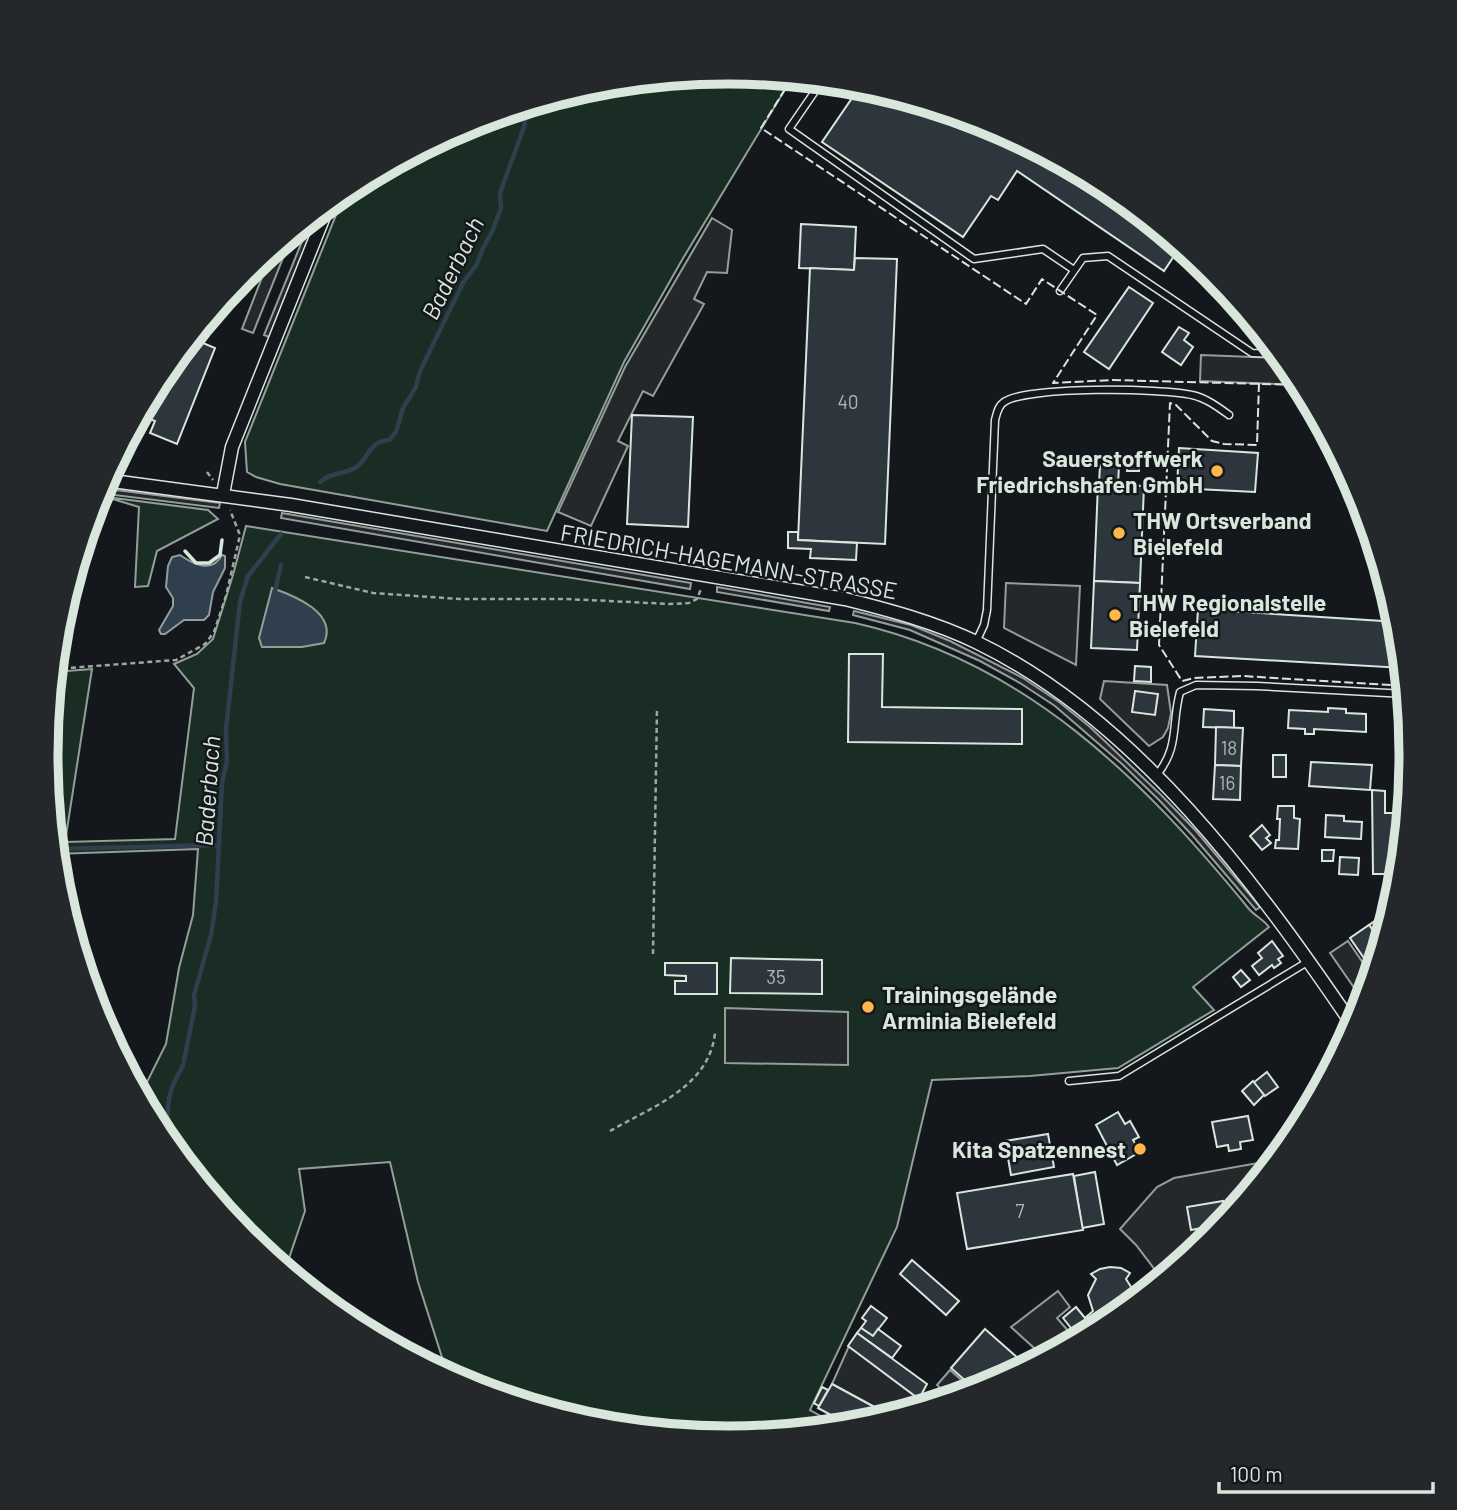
<svg xmlns="http://www.w3.org/2000/svg" width="1457" height="1510" font-family="Barlow,sans-serif">
<rect width="100%" height="100%" fill="#14181c"/>
<!-- green -->
<g fill="#1a2d24" stroke="#939e99" stroke-width="2">
<path d="M729 72 792 78 682 260 624 362 547 531 280 484 256 477 247 472 245 442 346 190 349 187 468 124 596 85Z"/>
<path d="M106 497 208 510 218 519 157 551 148 586 135 587 139 507Z"/>
<path d="M246 526 855 623C1025 661 1142 778 1249 909 1255 916 1263 919 1269 927L1193 987 1214 1010 1118 1068 1030 1076 932 1080 897 1227 810 1410 840 1427 728 1438 595 1425 467 1386 448 1376 418 1282 390 1162 299 1169 305 1211 285 1270 245 1238 160 1134 140 1096 166 1044 179 968 193 915 198 849 55 854 46 755 54 672 92 669 65 842 175 839 194 688 174 664 197 654 213 639 233 575Z"/>
</g>
<!-- parking -->
<g fill="#24282b" stroke="#939e99" stroke-width="2">
<path d="M712 218 732 230 727 273 707 272 694 299 704 304 653 396 643 391 618 441 628 446 591 526 558 512 625 367Z"/>
<path d="M313 228 269 337 264 335 305 234Z"/>
<path d="M293 233 253 333 242 329 273 249Z"/>
<path d="M1201 355 1282 358 1301 385 1200 381Z"/>
<path d="M100 488 220 503 219 508 98 493Z"/>
<path d="M282 513 691 583 690 589 281 518Z"/>
<path d="M1006 583 1080 586 1076 665 1004 628Z"/>
<path d="M717 587 830 607 829 611 717 592Z"/>
<path d="M854 611 911 625 950 641 1023 678 1059 702 1090 727 1161 795 1196 831 1260 907 1256 910 1192 835 1159 800 1122 764 1055 706 1020 683 980 661 910 630 853 615Z"/>
<path d="M1104 681 1167 685 1171 713 1168 728 1163 737 1149 746 1100 699Z"/>
<path d="M1348 941 1372 976 1364 1002 1330 953Z"/>
<path d="M725 1008 848 1012V1065L725 1063Z"/>
<path d="M1269 1161 1272 1165 1211 1238 1162 1279 1136 1245 1120 1229 1157 1187 1174 1178Z"/>
<path d="M1058 1291 1070 1307 1057 1318 1076 1340 1044 1357 1011 1327Z"/>
<path d="M849 1346 919 1399 929 1404 891 1416 832 1384Z"/>
<path d="M950 1370 974 1391 951 1398 937 1385Z"/>
</g>
<!-- water -->
<g fill="#2f3f4d" stroke="#939e99" stroke-width="2">
<path d="M180 555C193 564 212 574 222 555L225 556V568L213 592 209 615 204 620H184L165 634H161L159 630 173 606V598L166 587 168 566 172 557Z"/>
<path d="M272 588C295 596 338 613 324 643L302 647H262L259 638Z"/>
</g>
<g fill="none" stroke-linecap="round" stroke-linejoin="round">
<!-- stream -->
<g stroke="#2f3f4d" stroke-width="4.5">
<path d="M599 92 604 84"/>
<path d="M540 102 542 105 556 103 583 95"/>
<path d="M320 482C331 471 350 475 360 464 370 453 372 441 389 440L396 432 403 408 416 387 420 371 463 283 477 264 483 248 492 232 501 208 500 193 524 127 528 106"/>
<path d="M274 595 281 565"/>
<path d="M55 849 219 845"/>
<path d="M184 1061 195 1006 194 995 211 935 216 902 222 783 227 761 226 729 240 602 248 576 281 534"/>
<path d="M165 1140 169 1098 173 1085 183 1065"/>
</g>
</g>
<!-- building -->
<g fill="#2c363c" stroke="#d8e6dc" stroke-width="2">
<path d="M861 85 990 124 1108 187 1180 247 1164 271 1017 171 998 200 991 196 963 237 822 142Z"/>
<path d="M801 224 856 227 854 270 799 268Z"/>
<path d="M855 258 897 259 885 544 798 540 810 268 854 270Z"/>
<path d="M1129 287 1153 303 1109 369 1084 352Z"/>
<path d="M1179 327 1189 333 1184 340 1193 347 1181 365 1162 352Z"/>
<path d="M191 338 215 348 177 444 150 433 155 421 140 415 161 375Z"/>
<path d="M632 415 693 417 688 527 627 524Z"/>
<path d="M1179 448 1258 453 1255 492 1177 488Z"/>
<rect x="1127" y="460" width="12" height="11"/>
<path d="M1100 465H1119L1118 485 1099 484Z"/>
<path d="M1098 484 1144 486 1140 583 1094 581Z"/>
<path d="M788 532H798V540L857 543 856 560 810 558 811 549 788 548Z"/>
<path d="M1094 581 1140 583 1137 650 1091 648Z"/>
<path d="M1198 609 1398 622 1403 668 1195 656Z"/>
<path d="M849 654H883L882 707 1022 709V744L848 742Z"/>
<path d="M1135 666 1151 667V682L1134 681Z"/>
<path d="M1135 691 1158 694 1155 715 1132 712Z"/>
<path d="M1328 708 1346 709V713L1366 714V732L1314 729V734H1305V729L1288 728 1289 710 1328 712Z"/>
<path d="M1204 709 1234 711V728L1203 727Z"/>
<path d="M1216 727 1243 728 1241 766 1215 765Z"/>
<path d="M1409 729 1411 755 1407 803H1400L1399 741 1409 740Z"/>
<rect x="1273" y="755" width="13" height="22"/>
<path d="M1311 762 1372 765 1370 790 1309 786Z"/>
<path d="M1215 765 1241 766 1240 800 1213 799Z"/>
<path d="M1372 790 1385 791V813H1394L1396 874H1373Z"/>
<path d="M1278 806H1294V818L1300 819 1298 849 1275 848 1276 840H1279L1280 819H1277Z"/>
<path d="M1326 815 1344 816V821L1362 822 1361 839 1325 837Z"/>
<path d="M1262 825 1270 835 1266 838 1271 843 1262 850 1250 836Z"/>
<path d="M1322 850H1334L1333 861H1322Z"/>
<path d="M1340 857 1359 858 1358 875 1339 874Z"/>
<path d="M1392 909 1382 943 1369 925Z"/>
<path d="M1369 925 1382 943 1373 971 1350 938Z"/>
<path d="M1272 941 1283 956 1278 959 1281 963 1274 968 1272 965 1259 975 1252 966 1262 958 1258 953Z"/>
<path d="M731 958 822 960V994L730 993Z"/>
<path d="M665 963H717V994H675V981H686V976L665 975Z"/>
<path d="M1241 970 1250 980 1241 987 1233 977Z"/>
<path d="M1267 1072 1278 1087 1265 1096 1253 1083Z"/>
<path d="M1253 1081 1264 1095 1254 1105 1242 1091Z"/>
<path d="M1118 1112 1125 1124 1130 1121 1139 1137 1133 1140 1140 1152 1117 1165 1096 1125Z"/>
<path d="M1248 1116 1253 1140 1240 1142 1241 1149 1229 1151 1228 1145 1217 1147 1212 1122Z"/>
<path d="M1048 1134 1054 1167 1011 1175 1005 1141Z"/>
<path d="M1095 1172 1104 1224 1082 1228 1074 1176Z"/>
<path d="M1073 1174 1083 1230 967 1249 957 1193Z"/>
<path d="M1223 1201 1226 1220 1223 1224 1191 1230 1187 1207Z"/>
<path d="M912 1260 959 1301 946 1315 900 1274Z"/>
<path d="M1110 1267 1121 1268 1130 1273 1126 1279 1133 1290 1134 1302 1108 1323 1079 1338 1063 1318 1076 1307 1085 1318 1093 1311 1088 1295 1096 1279 1091 1274 1100 1269Z"/>
<path d="M871 1306 887 1318 873 1336 861 1328 866 1321 862 1318Z"/>
<path d="M861 1328 873 1336 878 1329 901 1346 892 1358 857 1333Z"/>
<path d="M985 1329 1027 1366 997 1382 990 1377 976 1390 951 1368Z"/>
<path d="M857 1333 927 1384 919 1399 848 1346Z"/>
<path d="M832 1384 891 1416 851 1426 818 1408Z"/>
<path d="M822 1387 828 1390 819 1406 814 1403Z"/>
</g>
<g fill="none" stroke-linecap="round" stroke-linejoin="round">
<!-- service casing -->
<g stroke="#d8e6dc" stroke-width="9">
<g id="service">
<path d="M822 81 789 129 974 259 1043 249 1074 270"/>
<path d="M1060 291 1083 258 1108 256 1252 353 1279 354"/>
<path d="M976 642 984 625 987 610 995 420C997 413 998 406 1004 402 1026 386 1163 388 1192 395 1206 398 1218 407 1229 415"/>
<path d="M1156 776C1180 747 1171 725 1180 692L1196 685 1257 686 1406 694"/>
<path d="M1069 1081 1119 1076 1309 961"/>
</g>
</g>
<!-- minor casing -->
<g stroke="#d8e6dc" stroke-width="15">
<g id="minor">
<path d="M105 480 291 505 845 599C889 610 934 622 976 642 1136 719 1257 884 1354 1027"/>
<path d="M223 494 232 447 329 204"/>
</g>
</g>
<!-- path -->
<g stroke="#9da8a2" stroke-width="2.5" stroke-dasharray="5 3.5" stroke-linecap="butt">
<path d="M207 472 213 480"/>
<path d="M305 577 373 593 460 599H567L670 604 689 603 697 599 701 589"/>
<path d="M54 669 176 660 205 644 214 632 226 596 240 535 230 510"/>
<path d="M653 954 657 708"/>
<path d="M610 1131C651 1107 709 1088 715 1033"/>
<path d="M1152 1287 1153 1282 1203 1245"/>
</g>
<!-- service -->
<use href="#service" stroke="#14181c" stroke-width="6"/>
<!-- minor -->
<use href="#minor" stroke="#14181c" stroke-width="12"/>
<!-- fence -->
<g stroke="#d8e6dc" stroke-width="2" stroke-dasharray="9 3.5" stroke-linecap="butt">
<path d="M792 78 761 128 1026 304 1042 279 1097 315 1053 383 1113 380 1301 385"/>
<path d="M1259 383 1257 445 1224 444 1212 441 1176 405 1170 403 1159 645 1182 681 1194 678 1243 676 1405 686"/>
</g>
<!-- wall -->
<path stroke="#d8e6dc" stroke-width="3.5" d="M185 551 196 563H209L220 555 222 540"/>
</g>
<!-- markers -->
<g fill="#ffb74d" stroke="#14181c" stroke-width="2.5">
<circle cx="1217" cy="471" r="7"/>
<circle cx="1119" cy="533" r="7"/>
<circle cx="1115" cy="615" r="7"/>
<circle cx="868" cy="1007" r="7"/>
<circle cx="1140" cy="1149" r="7"/>
</g>
<g text-anchor="middle" dominant-baseline="central" stroke-width="5" stroke-linejoin="round" paint-order="stroke">
<!-- number labels -->
<g font-size="19" fill="#adbab4">
<text x="848" y="401">40</text>
<text x="1229" y="747">18</text>
<text x="1227" y="782">16</text>
<text x="776" y="976">35</text>
<text x="1020" y="1210">7</text>
</g>
<!-- poi labels -->
<g font-size="23" font-weight="bold" fill="#d8e6dc" stroke="#14181c" text-anchor="start">
<text x="1203" y="458" text-anchor="end">Sauerstoffwerk<tspan x="1203" dy="26">Friedrichshafen GmbH</tspan></text>
<text x="1133" y="520">THW Ortsverband<tspan x="1133" dy="26">Bielefeld</tspan></text>
<text x="1129" y="602">THW Regionalstelle<tspan x="1129" dy="26">Bielefeld</tspan></text>
<text x="882" y="994">Trainingsgelände<tspan x="882" dy="26">Arminia Bielefeld</tspan></text>
<text x="1126" y="1149" text-anchor="end">Kita Spatzennest</text>
</g>
<!-- street labels -->
<g font-size="23" fill="#d8e6dc" stroke="#14181c">
<text transform="translate(729 561) rotate(10)">FRIEDRICH-HAGEMANN-STRASSE</text>
</g>
<!-- water labels -->
<g font-size="24" font-style="italic" fill="#d8e6dc" stroke="#14181c">
<text transform="translate(452 268) rotate(-64)">Baderbach</text>
<text transform="translate(207 791) rotate(-86)">Baderbach</text>
</g>
</g>
<!-- crop -->
<path d="M0 0H1457V1510H0ZM728 84H729A670 670 0 0 1 1399 754V756A670 670 0 0 1 729 1426H728A670 670 0 0 1 58 756V754A670 670 0 0 1 728 84Z" fill="#24282b" fill-rule="evenodd"/>
<path fill="none" stroke="#d8e6dc" stroke-width="9" d="M728 84H729A670 670 0 0 1 1399 754V756A670 670 0 0 1 729 1426H728A670 670 0 0 1 58 756V754A670 670 0 0 1 728 84Z"/>
<!-- scale -->
<path d="M1219 1482v10h214v-10" fill="none" stroke="#d8e6dc" stroke-width="3.5"/>
<text x="1230" y="1482" font-size="21" fill="#d8e6dc" stroke="#14181c" stroke-width="5" paint-order="stroke">100 m</text>
</svg>
